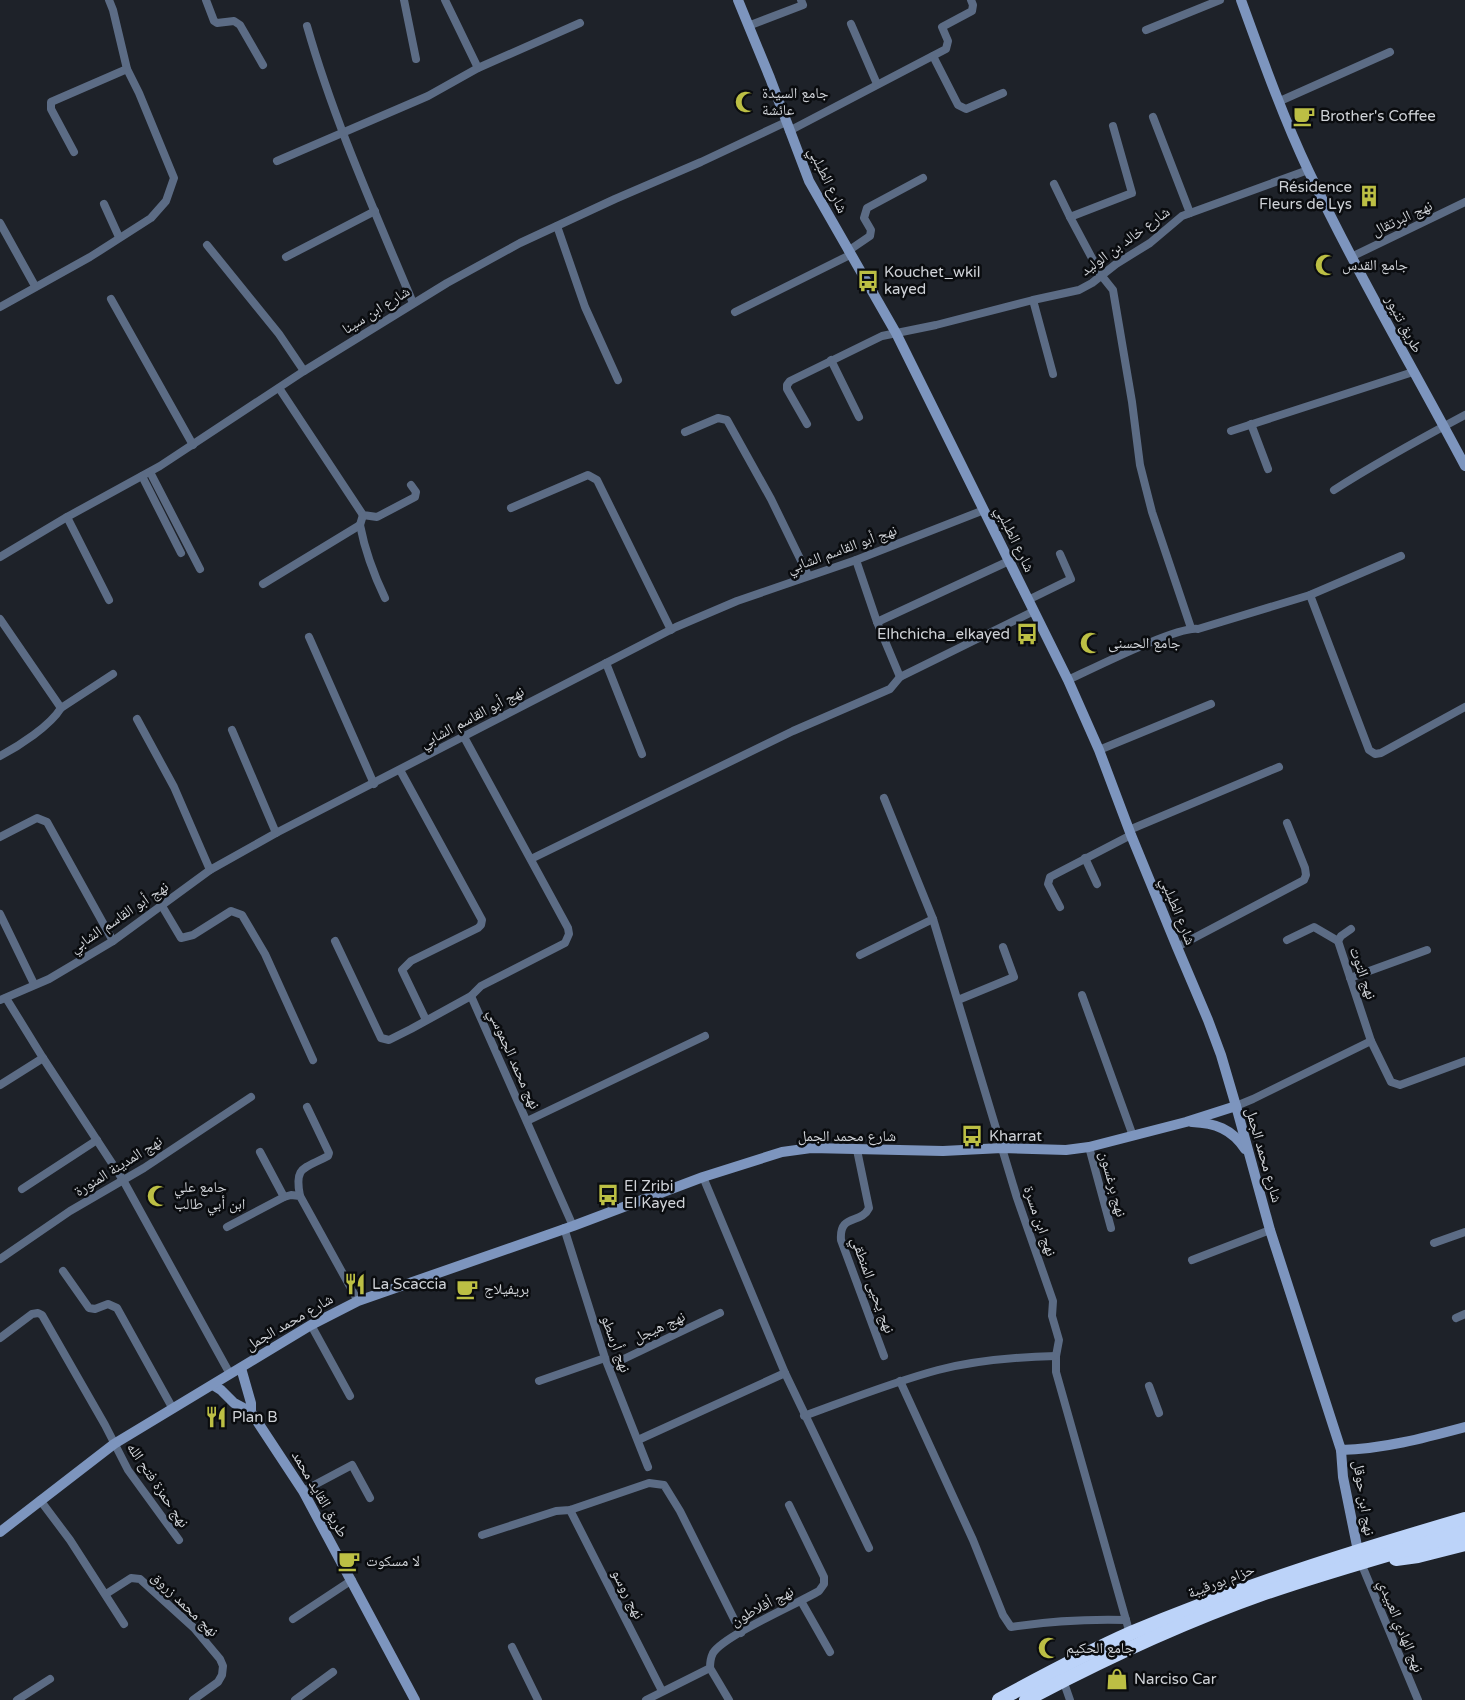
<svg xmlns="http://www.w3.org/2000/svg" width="1465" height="1700" font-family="'Varela Round','Noto Naskh Arabic',sans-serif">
<rect width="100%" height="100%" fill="#1e2229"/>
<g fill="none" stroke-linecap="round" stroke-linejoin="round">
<!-- street -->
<g stroke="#5c6c85" stroke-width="8">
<path d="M206 0 214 21 217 23 234 21 240 25 263 65"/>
<path d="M404 0 416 59"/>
<path d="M445 0 478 68"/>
<path d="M851 24 877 84"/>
<path d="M307 26C334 121 375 212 413 303"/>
<path d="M748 26 803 5 801 0"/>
<path d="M1146 30 1220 0"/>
<path d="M933 56 958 105 966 109 1003 93"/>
<path d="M1280 101 1390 52"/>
<path d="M1153 117 1190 213"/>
<path d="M1113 126 1132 193 1070 217 1101 275 1113 290 1132 402 1140 465 1152 512 1191 628"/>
<path d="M789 131 946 49 948 41 942 27 972 11 973 5 971 0"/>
<path d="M74 152 51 109V102L127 69"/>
<path d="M277 161 428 96 478 68 580 23"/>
<path d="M1054 184 1070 217"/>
<path d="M104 204 119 237"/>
<path d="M0 223 35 286"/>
<path d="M557 226 585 307 618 380"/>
<path d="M207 245 279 334 304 371"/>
<path d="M848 251 870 236 871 230 864 218 867 208 923 178"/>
<path d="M286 257 375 211"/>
<path d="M1351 257 1465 202"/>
<path d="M111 299 193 445"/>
<path d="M1033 300 1053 374"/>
<path d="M0 307 90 257 151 218 166 201 174 178 139 93 127 69 113 10 109 0"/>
<path d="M735 312 850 255"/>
<path d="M831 360 859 417"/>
<path d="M279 388 363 515 377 517 415 497 416 492 411 485"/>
<path d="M807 424 787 389V385L790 381 882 336 936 325 1033 300 1079 290 1092 283 1116 264 1150 243 1182 216 1308 170"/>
<path d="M1251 424 1268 469"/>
<path d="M1231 431 1413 372"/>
<path d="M685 432 718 418 727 420 771 499 808 575"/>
<path d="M150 472 200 569"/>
<path d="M142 476 181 553"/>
<path d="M1334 490C1376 463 1420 439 1465 415"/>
<path d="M511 508 588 475 597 480 671 630"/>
<path d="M67 517 109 600"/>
<path d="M360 525C365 551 374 575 385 598"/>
<path d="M0 557 67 517 160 466 304 371 447 283 520 243 615 199 701 162 786 122"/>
<path d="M856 560 877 622 900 677"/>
<path d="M263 584 360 525 363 515"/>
<path d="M1310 595 1369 750 1375 754 1381 753 1465 707"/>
<path d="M1028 600 1071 579 1060 554"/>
<path d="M0 619 61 708C50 726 19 746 0 756"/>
<path d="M877 622 1009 561"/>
<path d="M309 637 374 784"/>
<path d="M606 663 642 754"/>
<path d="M1068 680C1092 669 1177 626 1198 629L1310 595 1401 556"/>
<path d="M61 708 113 674"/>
<path d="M137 719 174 787 210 870"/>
<path d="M232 730 276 833"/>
<path d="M464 737 568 928 569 934 565 943 481 986 471 996"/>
<path d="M1099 750 1211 704"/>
<path d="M400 770 482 920 481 925 478 928 411 961 402 970 426 1020"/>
<path d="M884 798 933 919 1017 1198 1053 1301 1052 1316 1059 1340 1056 1356V1372L1130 1634"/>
<path d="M1129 830 1279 767"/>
<path d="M0 837 37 818 47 822 113 941"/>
<path d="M1085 858 1097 884"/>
<path d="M531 859 793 731 890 689 900 677 1034 611"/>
<path d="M162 906 181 938 193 935 231 911 242 915 265 954 313 1060"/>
<path d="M1060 907 1048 884 1050 877 1131 835"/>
<path d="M0 914 34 984"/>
<path d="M1287 940 1314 927 1338 941 1371 1041 1391 1082 1400 1085 1465 1061"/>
<path d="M335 941 381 1038 389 1040 411 1029 471 996 573 1226"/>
<path d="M1338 941 1341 936 1351 929"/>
<path d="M1177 947 1304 880 1306 875 1305 868 1287 823"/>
<path d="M860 955 933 919"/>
<path d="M1350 978 1427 950"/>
<path d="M1082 995 1133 1136"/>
<path d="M6 998 43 1058 123 1180 230 1374"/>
<path d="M0 1000 49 979 113 941 210 870 276 833 676 627 737 601 856 560 984 510"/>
<path d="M958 1000 1014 977 1003 947"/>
<path d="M0 1085 43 1058"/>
<path d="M1236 1106 1253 1099 1371 1041"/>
<path d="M527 1121 705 1036"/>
<path d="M1089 1147 1111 1228"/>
<path d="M857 1150 869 1208C861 1225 839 1213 841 1240L884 1356"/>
<path d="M260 1152 284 1197"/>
<path d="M703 1177 785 1373 869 1548"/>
<path d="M22 1189 97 1140"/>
<path d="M300 1196C294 1166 304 1169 328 1156L329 1153 307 1107"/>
<path d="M227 1227 284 1197 291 1195 300 1196 358 1301"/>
<path d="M564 1228 605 1358 648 1467"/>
<path d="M1434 1243 1465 1232"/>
<path d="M0 1259 70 1211 144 1168 251 1097"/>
<path d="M1192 1260 1270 1230"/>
<path d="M63 1271 89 1308 95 1309 108 1304 117 1308 173 1409"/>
<path d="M1456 1318 1465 1314"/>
<path d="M311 1325 350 1396"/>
<path d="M0 1338 32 1314 38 1313 42 1315 105 1425 128 1470 179 1540"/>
<path d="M609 1366 720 1313"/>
<path d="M539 1381 605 1358"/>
<path d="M900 1381 973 1540 1003 1615 1011 1627C1050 1621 1087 1619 1126 1620"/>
<path d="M1149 1386 1159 1413"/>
<path d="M804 1416C848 1400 893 1382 938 1370 977 1360 1016 1357 1056 1356"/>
<path d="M638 1440 785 1373"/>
<path d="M303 1491 352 1465 370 1498"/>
<path d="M40 1500 70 1540 124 1624"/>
<path d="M570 1510 662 1691"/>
<path d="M482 1535 556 1511 570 1510 649 1483 664 1485 680 1511 741 1633"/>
<path d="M1361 1563 1418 1700"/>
<path d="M106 1594 131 1578 140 1579 194 1628 220 1659 223 1666 222 1675 218 1682 193 1700"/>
<path d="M801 1601 830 1652"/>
<path d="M293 1619 352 1580"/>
<path d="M512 1647 538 1700"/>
<path d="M710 1668 729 1700"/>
<path d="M1063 1680 1070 1700"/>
<path d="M17 1700 50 1679"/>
<path d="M295 1700 333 1672"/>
<path d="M646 1700 710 1668C710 1663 711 1657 713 1653 725 1635 797 1604 819 1591L824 1584V1577L789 1505"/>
</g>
<!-- secondary -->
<g stroke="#7d95be" stroke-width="10">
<path d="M738 0 770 78 809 181 896 333 1068 680 1099 750 1131 835 1177 947 1208 1020 1221 1055 1236 1106"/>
<path d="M1241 0C1262 58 1283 117 1309 172 1357 273 1413 368 1465 466"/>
<path d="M1192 1122C1215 1123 1232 1129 1245 1149"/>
<path d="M241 1368 251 1403V1412"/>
<path d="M213 1385 221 1390 234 1403 251 1412 303 1491 415 1700"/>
<path d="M1341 1450 1343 1477 1358 1551"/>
<path d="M0 1532 114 1444 311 1325 358 1301 573 1226 703 1177 782 1152 811 1148 943 1151 1002 1148 1066 1150 1089 1147 1186 1122 1236 1106 1270 1230 1341 1450C1383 1449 1424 1438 1465 1427"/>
</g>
<!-- highway -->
<g stroke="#bcd3f9" stroke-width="14">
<path d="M1396 1559 1418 1556 1465 1544"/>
<path d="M999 1700C1043 1676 1086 1653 1131 1633 1240 1587 1352 1552 1465 1519"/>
<path d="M1026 1700C1103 1659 1183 1622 1265 1593 1331 1570 1398 1552 1465 1532"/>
</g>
</g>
<!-- icons -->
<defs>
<g id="mosque-bare" transform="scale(1.725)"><path d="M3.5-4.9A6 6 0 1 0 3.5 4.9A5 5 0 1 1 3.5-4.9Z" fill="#bcbf44" stroke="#0a0c0f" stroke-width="2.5" paint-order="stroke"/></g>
<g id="cafe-bare" transform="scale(1.725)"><path d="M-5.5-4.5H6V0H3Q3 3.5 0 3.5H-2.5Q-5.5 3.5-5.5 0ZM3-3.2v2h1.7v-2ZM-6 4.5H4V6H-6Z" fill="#bcbf44" stroke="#0a0c0f" stroke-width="2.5" paint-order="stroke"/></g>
<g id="building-bare" transform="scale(1.725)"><path d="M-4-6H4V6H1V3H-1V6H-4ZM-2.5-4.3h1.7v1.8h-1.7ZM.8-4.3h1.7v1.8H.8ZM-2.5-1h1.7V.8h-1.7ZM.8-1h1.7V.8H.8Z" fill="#bcbf44" stroke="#0a0c0f" stroke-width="2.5" paint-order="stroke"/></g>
<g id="bus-bare" transform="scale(1.725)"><path d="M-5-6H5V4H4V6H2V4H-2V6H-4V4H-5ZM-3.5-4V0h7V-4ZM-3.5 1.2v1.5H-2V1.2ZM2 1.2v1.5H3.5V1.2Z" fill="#bcbf44" stroke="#0a0c0f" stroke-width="2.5" paint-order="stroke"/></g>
<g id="restaurant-bare" transform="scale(1.725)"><path d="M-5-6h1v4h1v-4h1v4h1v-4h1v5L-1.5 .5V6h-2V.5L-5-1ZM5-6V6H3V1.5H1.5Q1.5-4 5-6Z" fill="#bcbf44" stroke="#0a0c0f" stroke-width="2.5" paint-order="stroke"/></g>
<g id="shop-bare" transform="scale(1.725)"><path d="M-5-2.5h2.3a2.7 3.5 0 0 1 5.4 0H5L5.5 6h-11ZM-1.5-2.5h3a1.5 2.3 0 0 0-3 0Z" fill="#bcbf44" stroke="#0a0c0f" stroke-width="2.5" paint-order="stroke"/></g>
</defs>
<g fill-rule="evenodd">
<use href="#mosque-bare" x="746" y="102"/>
<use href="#cafe-bare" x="1304" y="116"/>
<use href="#building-bare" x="1369" y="196"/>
<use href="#mosque-bare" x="1326" y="265"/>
<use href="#bus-bare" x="868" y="281"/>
<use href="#bus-bare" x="1027" y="634"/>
<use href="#mosque-bare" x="1091" y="643"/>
<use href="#bus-bare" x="972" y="1136"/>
<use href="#bus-bare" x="608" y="1195"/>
<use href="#mosque-bare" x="158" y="1196"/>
<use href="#restaurant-bare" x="355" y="1284"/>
<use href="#cafe-bare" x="467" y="1289"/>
<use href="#restaurant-bare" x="216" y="1417"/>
<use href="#cafe-bare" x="349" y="1561"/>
<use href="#mosque-bare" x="1049" y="1648"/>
<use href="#shop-bare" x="1117" y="1679"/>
</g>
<g text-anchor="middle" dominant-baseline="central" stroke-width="5" stroke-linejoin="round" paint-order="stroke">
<!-- poi labels -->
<g font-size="15" fill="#cfd2d7" stroke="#0a0c0f" text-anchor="start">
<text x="762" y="93">جامع السيدة<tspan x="762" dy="17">عائشة</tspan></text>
<text x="1320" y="116">Brother's Coffee</text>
<text x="1352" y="187" text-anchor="end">Résidence<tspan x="1352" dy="17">Fleurs de Lys</tspan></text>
<text x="1342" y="265">جامع القدس</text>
<text x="884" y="272">Kouchet_wkil<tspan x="884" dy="17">kayed</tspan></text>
<text x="1010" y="634" text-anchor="end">Elhchicha_elkayed</text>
<text x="1108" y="643">جامع الحسنى</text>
<text x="989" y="1136">Kharrat</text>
<text x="624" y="1186">El Zribi<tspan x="624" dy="17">El Kayed</tspan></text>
<text x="174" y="1187">جامع علي<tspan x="174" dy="17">ابن أبي طالب</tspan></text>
<text x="372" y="1284">La Scaccia</text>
<text x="484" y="1289">بريفيلاج</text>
<text x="232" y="1417">Plan B</text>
<text x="366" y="1561">لا مسكوت</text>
<text x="1066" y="1648">جامع الحكيم</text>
<text x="1134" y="1679">Narciso Car</text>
</g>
<!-- street labels -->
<g font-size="15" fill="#cfd2d7" stroke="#0a0c0f">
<text transform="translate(828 180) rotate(64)">شارع الطبلبي</text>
<text transform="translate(1402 218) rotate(-25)">نهج البرتقال</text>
<text transform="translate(1125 241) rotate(-36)">شارع خالد بن الوليد</text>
<text transform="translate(376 310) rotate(-32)">شارع ابن سينا</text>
<text transform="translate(1404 324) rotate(62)">طريق تنيور</text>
<text transform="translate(1015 539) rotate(64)">شارع الطبلبي</text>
<text transform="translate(842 549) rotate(-20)">نهج أبو القاسم الشابي</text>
<text transform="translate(472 717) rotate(-28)">نهج أبو القاسم الشابي</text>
<text transform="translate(1178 911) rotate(68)">شارع الطبلبي</text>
<text transform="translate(119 917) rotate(-34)">نهج أبو القاسم الشابي</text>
<text transform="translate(1363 973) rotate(71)">نهج التوت</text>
<text transform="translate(514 1059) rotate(66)">نهج محمد الجموسي</text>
<text x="847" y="1136">شارع محمد الجمل</text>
<text transform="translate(1264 1155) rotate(74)">شارع محمد الجمل</text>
<text transform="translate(118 1166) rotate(-32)">نهج المدينة المنورة</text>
<text transform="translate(1113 1184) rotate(75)">نهج برغسون</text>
<text transform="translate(1040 1221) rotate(71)">نهج ابن مسرة</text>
<text transform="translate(873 1285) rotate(70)">نهج يحيى المنطقي</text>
<text transform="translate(289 1322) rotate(-30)">شارع محمد الجمل</text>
<text transform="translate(659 1327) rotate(-25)">نهج هيجل</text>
<text transform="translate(616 1344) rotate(70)">نهج أرسطو</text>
<text transform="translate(158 1485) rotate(56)">نهج حمزة فتح الله</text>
<text transform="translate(320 1494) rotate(60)">طريق القايد محمد</text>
<text transform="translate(1364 1498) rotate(81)">نهج ابن حوقل</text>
<text transform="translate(1221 1581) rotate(-21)">حزام بورقيبة</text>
<text transform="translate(628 1594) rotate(63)">نهج روسو</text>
<text transform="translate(185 1604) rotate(44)">نهج محمد زروق</text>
<text transform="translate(762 1606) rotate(-28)">نهج أفلاطون</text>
<text transform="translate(1401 1626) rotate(68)">نهج الهادي العبيدي</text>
</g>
</g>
</svg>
